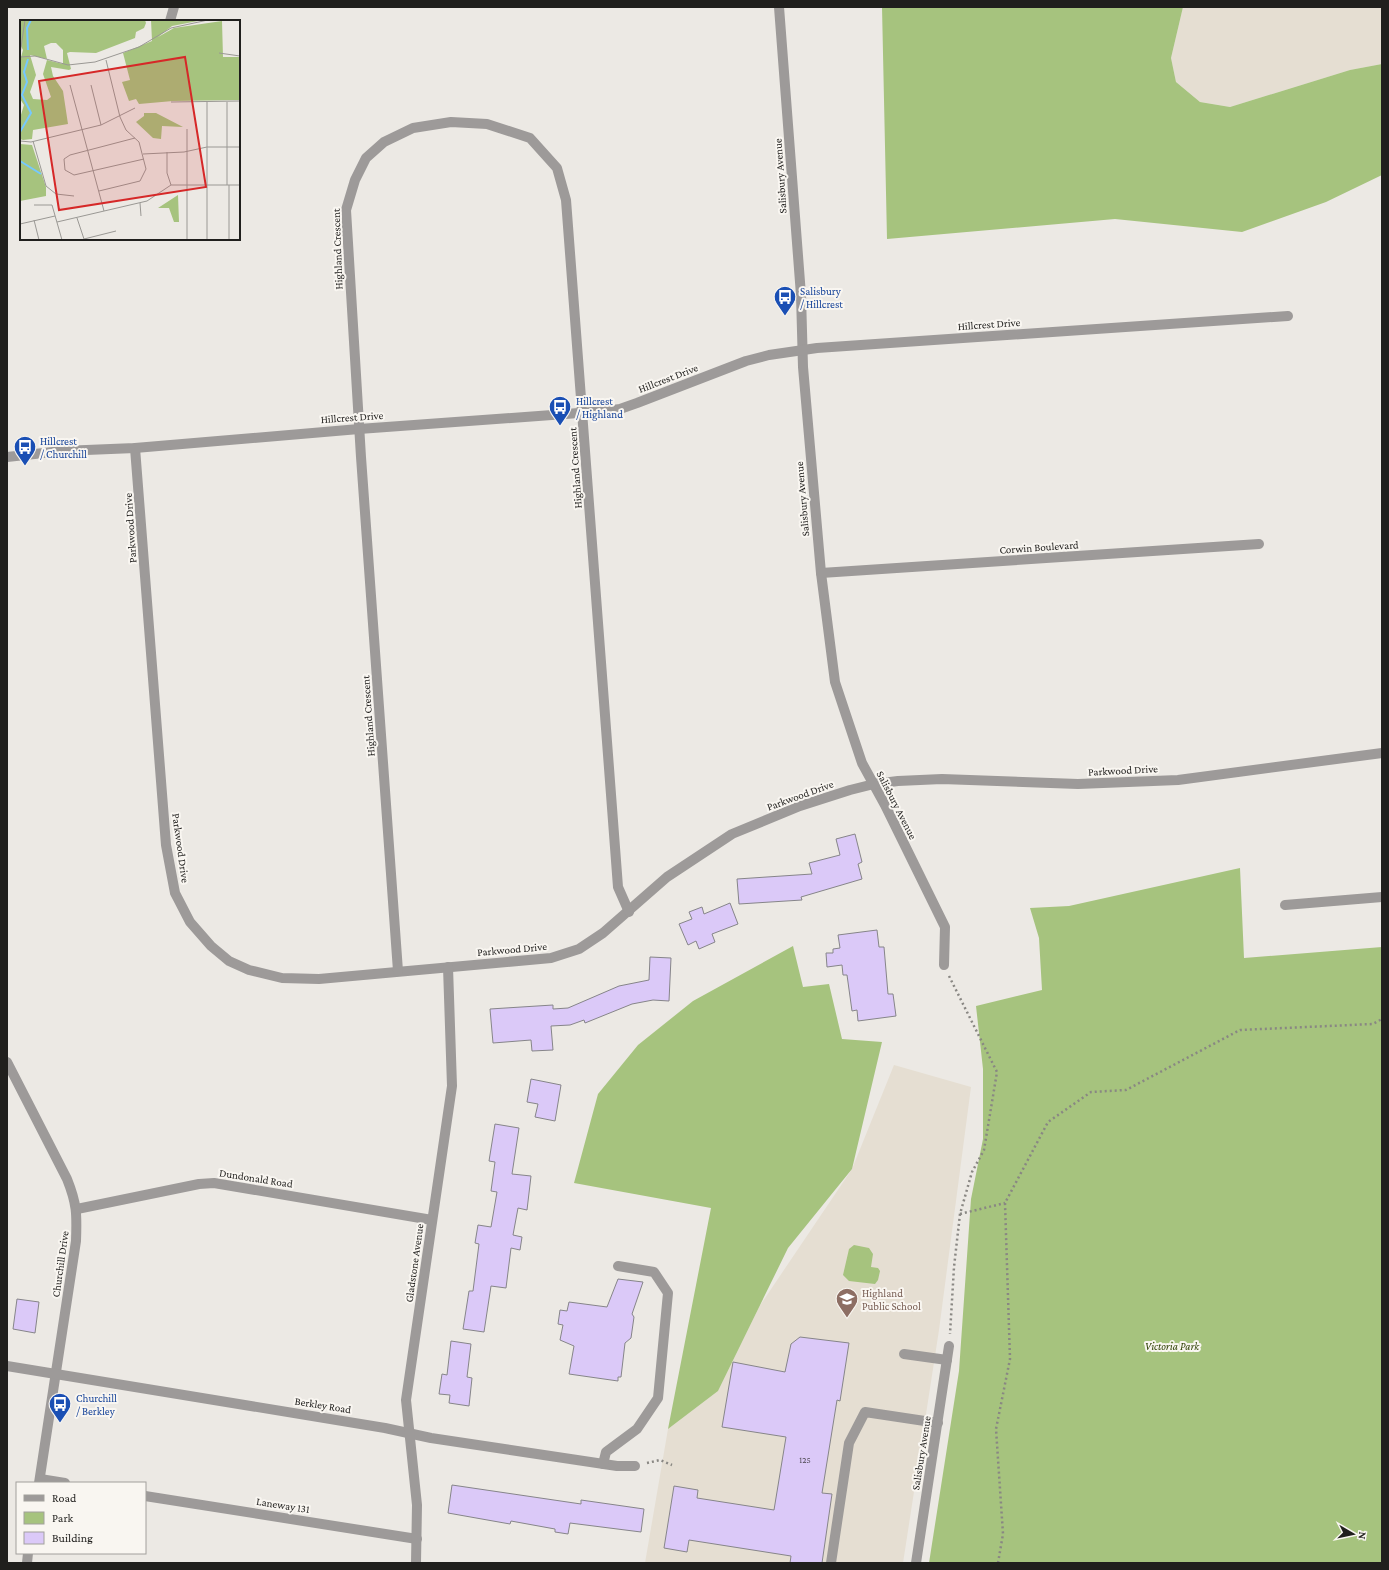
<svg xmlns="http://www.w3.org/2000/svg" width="1389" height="1570" font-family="'Crimson Pro',serif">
<rect width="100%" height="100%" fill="#ece9e4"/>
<!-- built -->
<g fill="#e5ded2">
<path d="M1183 7H1382V64L1350 70 1230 107 1200 102 1176 82 1171 58Z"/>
<path d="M894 1065 971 1087 939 1330 903 1563H645L668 1429 718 1391 759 1307 852 1169Z"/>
</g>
<!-- green -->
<g fill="#a6c37e">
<path d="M882 7H1183L1171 58 1176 82 1200 102 1230 107 1350 70 1382 64V175L1326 202 1242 232 1115 219 887 239Z"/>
<path d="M1240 868 1244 958 1382 947V1563H929L959 1371 971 1199 983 1139V1069L976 1006 1042 990 1039 938 1030 908 1069 906Z"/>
<path d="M793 946 803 987 829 984 842 1039 882 1042 852 1169 788 1248 718 1391 668 1429 711 1208 574 1183 598 1094 638 1045 693 1001Z"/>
<path d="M854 1245 869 1248 873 1254 871 1267 878 1268 880 1271 878 1280 875 1284 849 1281 843 1275 849 1249Z"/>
</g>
<!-- building -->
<g fill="#dbc9f8" stroke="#868589">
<path d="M855 834 862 862 858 864 862 879 801 897 802 900 739 904 737 879 812 874 809 863 840 855 836 839Z"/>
<path d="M730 903 738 924 712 934 715 942 699 949 696 941 688 945 679 924 692 919 689 912 702 907 704 914Z"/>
<path d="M877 930 879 947H884L888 994H893L896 1016 858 1021 857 1010 852 1011 847 975H843L842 965 827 967 826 953H833V949L840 948 838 935Z"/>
<path d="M650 957 671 958 669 1001 653 1000 632 1004 585 1023 584 1020 570 1025 551 1026 553 1050 532 1051 531 1040 493 1043 490 1009 553 1005V1009L568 1008 619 986 649 980Z"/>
<path d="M531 1079 561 1085 555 1121 535 1117 538 1104 527 1102Z"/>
<path d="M495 1124 519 1128 512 1174 531 1176 527 1210 518 1208 513 1235 522 1237 520 1250 511 1248 506 1288 491 1286 484 1332 463 1329 469 1291H473L479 1244 475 1243 478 1225 491 1227 497 1192 491 1191 495 1162 489 1161Z"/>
<path d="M618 1279 643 1282 632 1314 634 1317 631 1338 625 1343 621 1377H618V1381L569 1374 574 1346 560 1340 563 1325 558 1324 560 1310 567 1311 569 1302 607 1307Z"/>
<path d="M17 1299 39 1302 35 1333 13 1329Z"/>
<path d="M800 1337 849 1343 840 1401 837 1400 822 1493 832 1494 822 1563H790L791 1556 689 1540 687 1552 664 1548 674 1486 698 1490 697 1498 774 1510 786 1437 722 1427 733 1362 785 1372 791 1344Z"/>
<path d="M451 1341 471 1344 467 1377 472 1378 469 1406 449 1403 450 1395 439 1394 442 1374 447 1375Z"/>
<path d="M452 1485 581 1504V1500L644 1509 641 1532 570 1523 568 1534 555 1532V1529L511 1521 510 1524 448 1513Z"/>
</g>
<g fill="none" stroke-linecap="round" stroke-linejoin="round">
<!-- path -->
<g stroke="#898783" stroke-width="2.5" stroke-dasharray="2 3" stroke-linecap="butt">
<path d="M949 976 997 1072 984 1150 972 1172 960 1214 954 1267 950 1334"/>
<path d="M960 1214 1005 1203"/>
<path d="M647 1463 660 1460 672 1465"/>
<path d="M998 1563 1003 1534 996 1429 1010 1359 1005 1203 1048 1122 1091 1092 1126 1090 1240 1030 1373 1024 1382 1019"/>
</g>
<!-- minor -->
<g stroke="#9d9a99" stroke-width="10">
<path d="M779 7 801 295 803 367 821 573 835 682 862 763 885 805 945 927 944 965"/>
<path d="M170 21 174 7"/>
<path d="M135 448 166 845 175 893 190 922 211 946 229 961 249 970 282 978 319 979 551 958 579 949 603 933 667 877 732 834 800 806 850 790 874 784 898 781 942 779 1078 784 1178 780 1382 753"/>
<path d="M7 457 62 451 135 448 359 429 606 411 620 409 637 403 746 361 769 355 817 348 1288 316"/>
<path d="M821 573 1259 544"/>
<path d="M1285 905 1382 897"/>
<path d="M398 971 361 457 346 210 355 180 366 158 384 142 413 128 451 122 487 124 530 138 557 168 566 200 618 887 629 912"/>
<path d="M7 1062 67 1179C77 1204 77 1214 76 1241L39 1483"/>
<path d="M77 1209 199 1184 214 1183 432 1220"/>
<path d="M904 1354 947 1360"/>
<path d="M7 1366 385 1428 431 1438 617 1466H635"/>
<path d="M603 1464 606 1452 637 1429 658 1398 668 1293 654 1272 618 1266"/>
<path d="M40 1479 65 1483"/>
<path d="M145 1496 417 1539"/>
<path d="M27 1563 28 1553"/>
<path d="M416 1563 417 1505 406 1400 452 1086 448 967"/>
<path d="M831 1563 849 1443 865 1412 938 1423"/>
<path d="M916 1563 949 1346"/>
</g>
</g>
<!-- icons -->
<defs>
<g id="bus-pin" transform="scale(1.15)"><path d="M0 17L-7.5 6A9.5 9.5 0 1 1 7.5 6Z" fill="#1a4fb4" stroke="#f9f6f1"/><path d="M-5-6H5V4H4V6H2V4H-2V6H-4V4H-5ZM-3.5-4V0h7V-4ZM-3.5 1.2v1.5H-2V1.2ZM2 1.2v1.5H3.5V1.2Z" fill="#fff"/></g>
<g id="school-pin" transform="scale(1.15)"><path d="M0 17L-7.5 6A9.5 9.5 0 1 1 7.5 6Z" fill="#8d6e63" stroke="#f9f6f1"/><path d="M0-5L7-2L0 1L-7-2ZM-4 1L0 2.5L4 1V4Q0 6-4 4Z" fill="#fff"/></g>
</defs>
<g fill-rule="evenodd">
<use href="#bus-pin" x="785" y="297"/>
<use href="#bus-pin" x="560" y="407"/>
<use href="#bus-pin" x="25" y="447"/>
<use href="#school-pin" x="847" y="1299"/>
<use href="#bus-pin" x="60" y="1404"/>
</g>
<g text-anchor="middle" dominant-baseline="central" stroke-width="4" stroke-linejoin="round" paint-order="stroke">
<!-- number labels -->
<g font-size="9" fill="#4f4a54">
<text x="805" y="1460">125</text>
</g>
<!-- street labels -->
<g font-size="11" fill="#201f1d" stroke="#f9f6f1">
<text transform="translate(780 176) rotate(-94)">Salisbury Avenue</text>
<text transform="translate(337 249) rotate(-92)">Highland Crescent</text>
<text transform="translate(989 324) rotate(-4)">Hillcrest Drive</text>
<text transform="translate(668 378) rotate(-21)">Hillcrest Drive</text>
<text transform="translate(352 417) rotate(-4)">Hillcrest Drive</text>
<text transform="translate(575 468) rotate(-94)">Highland Crescent</text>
<text transform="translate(802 499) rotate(-95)">Salisbury Avenue</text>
<text transform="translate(130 528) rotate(-94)">Parkwood Drive</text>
<text transform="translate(1039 547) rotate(-4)">Corwin Boulevard</text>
<text transform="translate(368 716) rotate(-94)">Highland Crescent</text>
<text transform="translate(1123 770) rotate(-3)">Parkwood Drive</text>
<text transform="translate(800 795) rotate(-20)">Parkwood Drive</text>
<text transform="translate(897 805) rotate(63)">Salisbury Avenue</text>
<text transform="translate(181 848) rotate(82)">Parkwood Drive</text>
<text transform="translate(512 949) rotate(-5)">Parkwood Drive</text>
<text transform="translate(256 1178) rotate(9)">Dundonald Road</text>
<text transform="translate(414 1263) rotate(-82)">Gladstone Avenue</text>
<text transform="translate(60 1264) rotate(-82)">Churchill Drive</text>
<text transform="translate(323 1405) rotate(9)">Berkley Road</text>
<text transform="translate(921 1453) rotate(-81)">Salisbury Avenue</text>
<text transform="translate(283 1505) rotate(9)">Laneway 131</text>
</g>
<!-- transit labels -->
<g font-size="11" fill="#164399" stroke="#f9f6f1" text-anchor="start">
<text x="800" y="291">Salisbury<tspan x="800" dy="13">/ Hillcrest</tspan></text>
<text x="576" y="401">Hillcrest<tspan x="576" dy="13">/ Highland</tspan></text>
<text x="40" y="441">Hillcrest<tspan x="40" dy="13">/ Churchill</tspan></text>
<text x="76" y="1398">Churchill<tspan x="76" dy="13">/ Berkley</tspan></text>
</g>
<!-- education labels -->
<g font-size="11" fill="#785e54" stroke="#f9f6f1" text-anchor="start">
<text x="862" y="1293">Highland<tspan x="862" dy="13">Public School</tspan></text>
</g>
<!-- park labels -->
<g font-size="11" font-style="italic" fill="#2e4104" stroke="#f9f6f1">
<text x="1172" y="1346">Victoria Park</text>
</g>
</g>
<!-- overview -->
<g transform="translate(20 20)">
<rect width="220" height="220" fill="#ece9e4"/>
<path d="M0 0H125L126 3 124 8 116 12 115 18 76 33 50 32 47 33 51 49 49 50 31 47 33 56 43 71 48 104 13 110 12 119 3 120 0 119V98L4 85 0 79V41L3 30 0 24ZM31 23H36L43 30V44L27 40 23 54 31 77 27 80 13 79 10 72 16 55 10 35 27 39 24 26ZM131 0H183L152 6 138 17 154 8 202 1 203 37H220V80L153 81 119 84 116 79 109 81 102 62 110 60 103 33 132 21ZM124 93H136L163 107 142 106 141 119 133 118 116 102 124 96ZM0 124 12 125 26 167V176L0 181ZM158 175 159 202H154L149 188H138Z" fill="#a6c37e" fill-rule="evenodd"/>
<path fill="none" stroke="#75c8ff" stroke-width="2" d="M8 30 7 8 11 0M0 112 11 93 2 75 7 62 4 52 8 39M0 141 21 154"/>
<path fill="none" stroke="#9a9894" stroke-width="1" d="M199 33 220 36M0 34 5 0M0 37 15 36 48 45 75 42 119 27 151 8 188 0M50 65 84 191M71 65 81 105M151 82 220 81M187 82V220M207 82V165M167 109V220M115 118 50 135 44 139 45 150 54 155 124 139M0 121 11 122 81 105 115 88M13 121 26 166 36 174 54 176M147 132V153L151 165M123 134 164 132 187 127H220M79 171 120 161 126 149 119 122 106 110 100 97 86 40M120 183 121 196M14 185H32L42 220M57 198 64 219M14 200 19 220M37 202 127 181 151 165H220M0 204 35 196M64 219 96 211M209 220V165"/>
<path fill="#d62828" fill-opacity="0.15" stroke="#d62828" stroke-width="2" d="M165 37 186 167 39 190 19 61Z"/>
<rect width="220" height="220" fill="none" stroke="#201f1d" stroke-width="2"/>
</g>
<!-- border -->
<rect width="1389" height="1570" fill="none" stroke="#201f1d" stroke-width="16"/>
<!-- legend -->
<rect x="16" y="1482" width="130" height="72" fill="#f9f6f1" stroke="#a2a09c"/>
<rect x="24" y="1495" width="20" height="6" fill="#9d9a99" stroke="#a2a09c"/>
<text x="52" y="1502" font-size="12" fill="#201f1d">Road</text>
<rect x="24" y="1512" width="20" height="12" fill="#a6c37e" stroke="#a2a09c"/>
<text x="52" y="1522" font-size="12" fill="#201f1d">Park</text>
<rect x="24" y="1532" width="20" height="12" fill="#dbc9f8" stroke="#a2a09c"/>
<text x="52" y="1542" font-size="12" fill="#201f1d">Building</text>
<!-- north arrow -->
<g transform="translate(1353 1534) rotate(99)" stroke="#f9f6f1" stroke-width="3" paint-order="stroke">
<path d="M0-3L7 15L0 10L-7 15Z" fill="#201f1d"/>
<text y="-6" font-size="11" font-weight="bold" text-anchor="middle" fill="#201f1d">N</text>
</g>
</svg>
